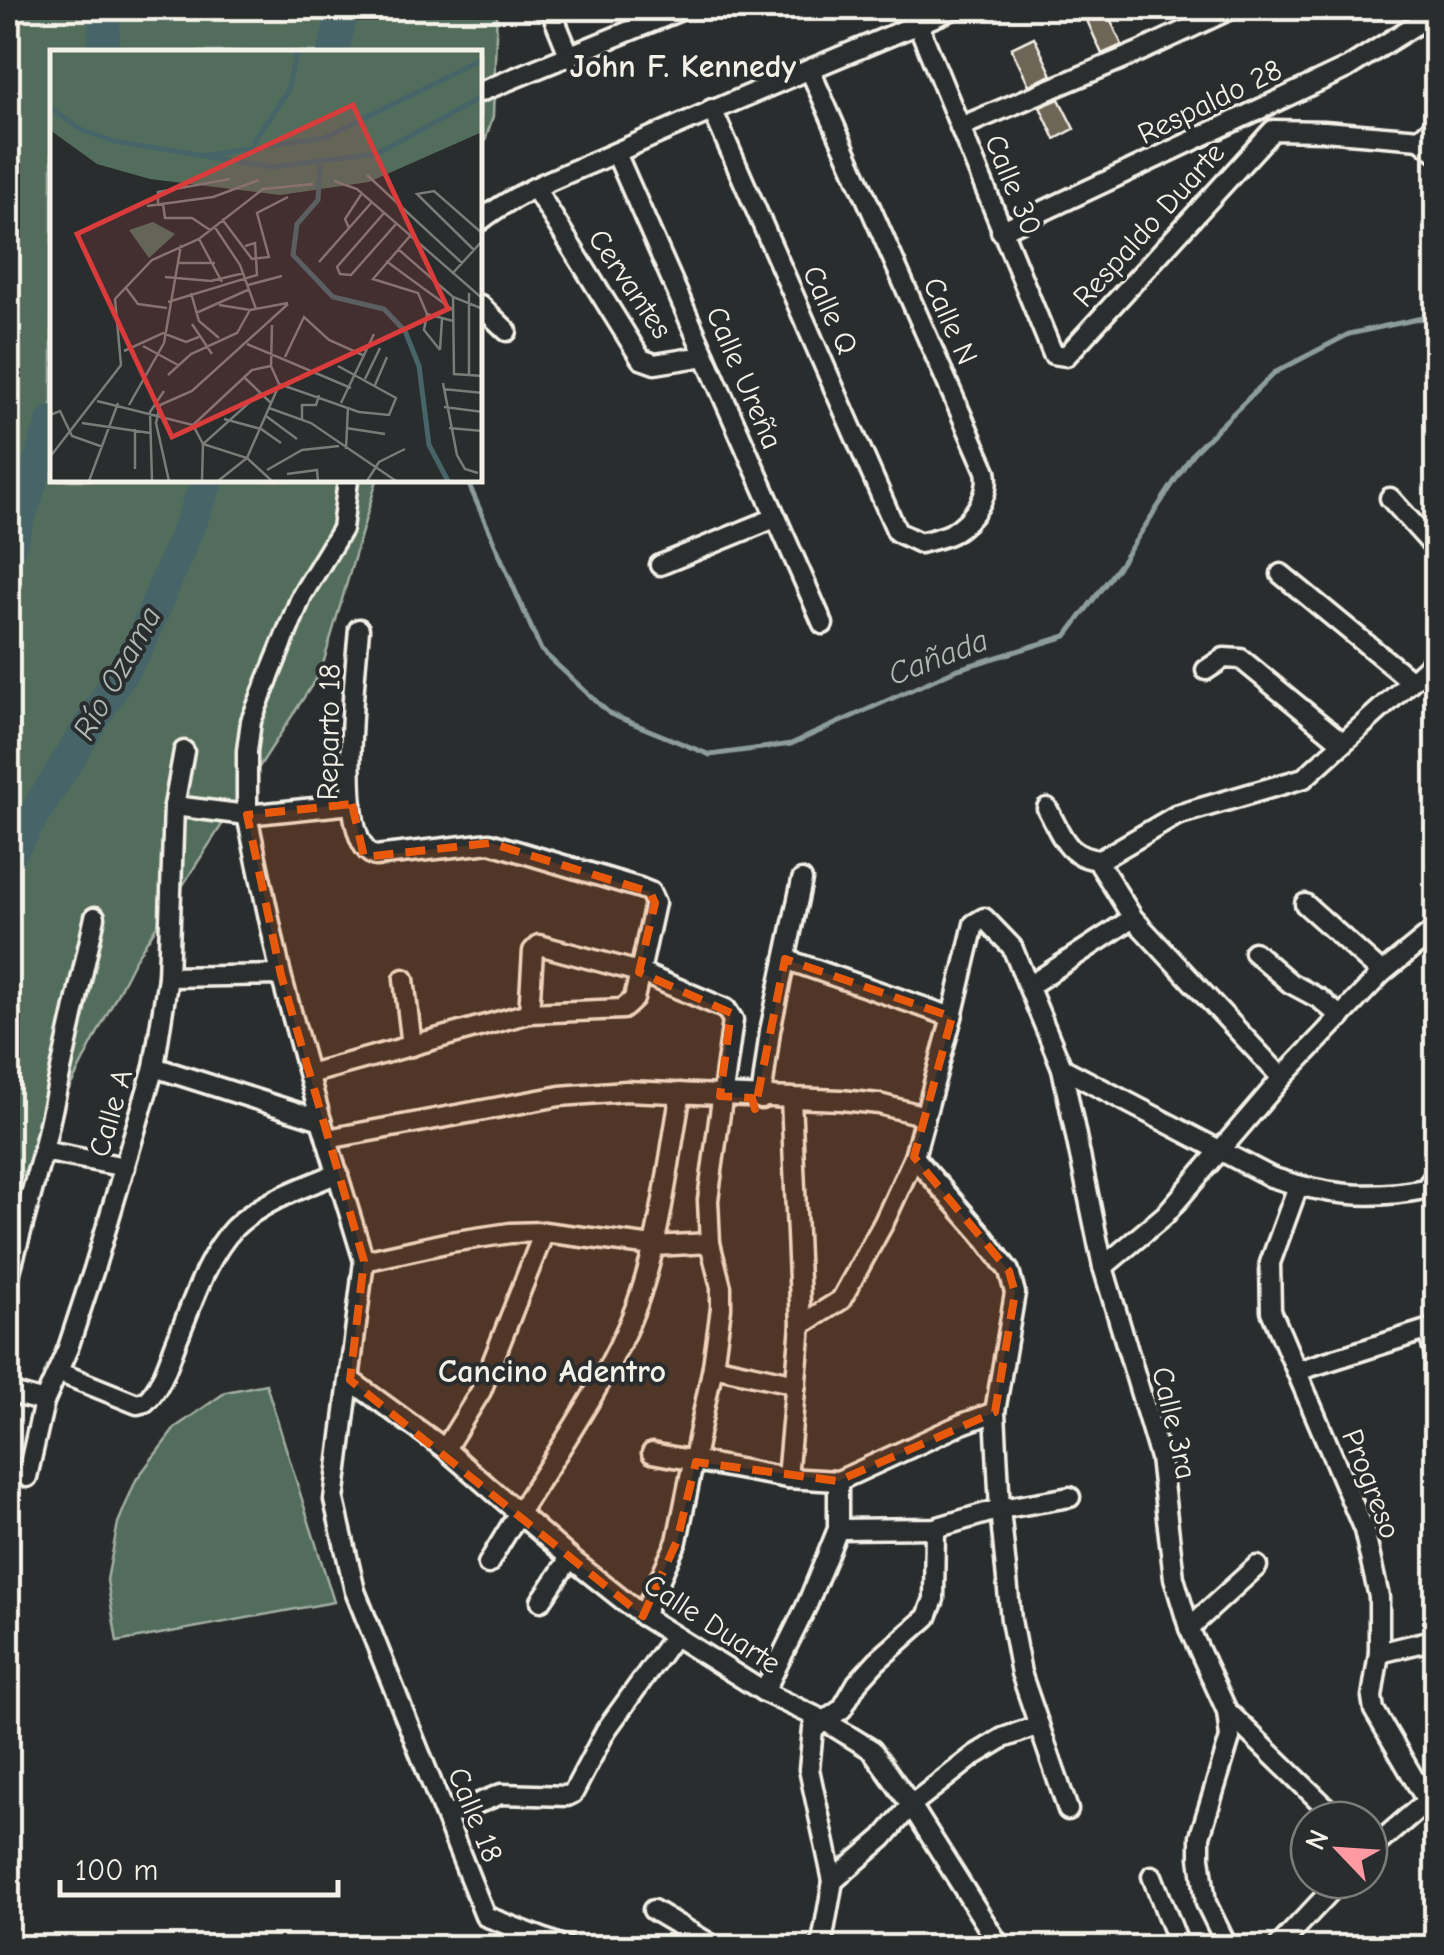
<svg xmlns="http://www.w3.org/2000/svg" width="1444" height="1955" font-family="'Comic Neue',sans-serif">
<rect width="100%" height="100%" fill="#2a2d2e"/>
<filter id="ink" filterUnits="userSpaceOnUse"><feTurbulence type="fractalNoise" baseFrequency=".01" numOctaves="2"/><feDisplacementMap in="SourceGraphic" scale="20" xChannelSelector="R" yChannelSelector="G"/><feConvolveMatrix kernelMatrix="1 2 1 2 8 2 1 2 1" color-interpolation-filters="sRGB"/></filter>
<g filter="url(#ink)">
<!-- green -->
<g fill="#526d5c" stroke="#a3afa2" stroke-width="2.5">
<path d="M8 8H497L493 116 480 157V52H52V480H377L321 671 134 961 37 1152 8 1196Z"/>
<path d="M266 1384 334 1602 117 1642 107 1580 118 1523 136 1480 176 1427 226 1392Z"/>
</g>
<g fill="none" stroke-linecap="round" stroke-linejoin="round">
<!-- stream -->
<path stroke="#8c9d9b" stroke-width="5" d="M467 480 541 650 610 714 710 755 791 744 955 670 1066 636 1121 563 1193 453 1274 373 1349 334 1436 315"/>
<!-- river -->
<g stroke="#476568" stroke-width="32">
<path d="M103 52 105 8"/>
<path d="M333 52 344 8"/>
<path d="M8 552 52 422"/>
<path d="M8 857 141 642 208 480"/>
</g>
</g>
<!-- building -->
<g fill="#6d6555" stroke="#f4f1e8" stroke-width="2.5">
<path d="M1105 8 1122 45 1102 54 1085 16Z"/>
<path d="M1034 37 1052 75 1029 85 1011 48Z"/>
<path d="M1059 99 1074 129 1055 139 1040 107Z"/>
</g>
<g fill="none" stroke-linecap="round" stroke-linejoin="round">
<!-- minor casing -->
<g stroke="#f4f1e8" stroke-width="25">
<g id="minor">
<path d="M550 8 570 57"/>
<path d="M918 24 1053 354 1066 356 1273 130 1324 131 1420 139 1436 124"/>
<path d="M480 92 686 8"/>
<path d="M712 109 897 532 920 543C930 540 943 538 952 533 973 520 991 495 986 471L810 70"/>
<path d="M960 127 1141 51 1233 8"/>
<path d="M1420 139 1436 152"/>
<path d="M616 153 823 624"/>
<path d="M535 188 641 359 655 364 705 356"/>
<path d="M480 221C520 189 570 173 617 152 729 102 843 56 956 8"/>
<path d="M1001 231 1347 68 1436 12"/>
<path d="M480 305 507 331"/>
<path d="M348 480 342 529 302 595 251 721 247 751V815L281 975 321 1120 364 1261 334 1500 355 1591 485 1916 568 1948"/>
<path d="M1390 498 1436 549"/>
<path d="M660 565 775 518"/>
<path d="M1281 574 1410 680"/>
<path d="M1206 670 1224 658 1241 659 1343 743"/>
<path d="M174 806 247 815 352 804"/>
<path d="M1047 808C1062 836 1066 857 1100 860"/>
<path d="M1305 904 1382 973"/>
<path d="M1254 952 1290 983 1320 999 1341 1017"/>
<path d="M785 959 952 1017"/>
<path d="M168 977 281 975"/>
<path d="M404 979 412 1046"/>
<path d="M1029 986 1133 918"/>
<path d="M529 1013 533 951 539 945 639 972 726 1009 733 1020 708 1200 710 1243 721 1287V1308L713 1366 677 1541 643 1616"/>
<path d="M154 1067 321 1120"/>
<path d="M1062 1068 1271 1177C1325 1195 1369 1200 1425 1189L1436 1174"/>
<path d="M309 1074 529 1013 623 1009 634 999 655 903 650 892 640 888 490 843 375 856C334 841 356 668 359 629"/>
<path d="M1282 1078 1133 918 1100 865V860L1177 815 1304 778 1436 659"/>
<path d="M761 1099 770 1031 802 880"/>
<path d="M327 1139 560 1096 626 1091 841 1100 879 1104 925 1116"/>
<path d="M43 1151 125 1167"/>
<path d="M914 1157 980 1232 1009 1271 1015 1293 995 1412 1000 1509 1011 1620 1021 1673 1068 1810"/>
<path d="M1298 1186 1270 1263 1271 1311 1364 1530 1379 1597V1653L1372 1697 1374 1710 1427 1801"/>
<path d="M364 1261 450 1242 510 1233 544 1232 653 1246 710 1243"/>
<path d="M1103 1267 1165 1215 1282 1078 1382 973 1436 929"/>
<path d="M8 1279 43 1151 95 917"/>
<path d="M801 1325 841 1300 884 1222 914 1157 952 1017 974 924 984 918 1012 947 1062 1068 1103 1267 1160 1458 1174 1578 1189 1628 1227 1711 1230 1738 1200 1836V1857L1206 1903 1228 1948"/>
<path d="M1428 1330 1436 1359"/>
<path d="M713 1366 796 1384"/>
<path d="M1297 1371 1436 1327"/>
<path d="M58 1372 137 1404 145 1402C162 1387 169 1360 177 1340 193 1302 206 1258 234 1228 260 1202 304 1187 338 1173"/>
<path d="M350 1380 445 1449 570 1558 643 1616 764 1692 825 1721 872 1750 911 1805 1001 1948"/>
<path d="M8 1392 44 1402"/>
<path d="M445 1449 481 1391 544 1232"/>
<path d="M652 1453 787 1478 838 1481 962 1424 995 1412"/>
<path d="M27 1477 44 1402 68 1348 94 1269 154 1067 168 977 174 806 184 751"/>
<path d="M787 1478 801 1325 791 1098"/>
<path d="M838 1529 935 1528 1000 1509 1070 1497"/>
<path d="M488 1564C537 1478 602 1397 637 1304 661 1237 668 1163 681 1093"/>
<path d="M541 1601 570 1558"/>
<path d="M1189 1628 1257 1566"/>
<path d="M1379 1653 1436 1639"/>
<path d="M764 1692 807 1605 838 1529V1481"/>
<path d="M1227 1711 1339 1820"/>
<path d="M447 1816 501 1794 567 1796 573 1793 606 1730 674 1636"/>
<path d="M1369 1851 1427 1801 1434 1798"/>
<path d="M1152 1876 1180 1948"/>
<path d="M833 1881 883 1838 911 1805 975 1755 1003 1738 1039 1725"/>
<path d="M653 1910 717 1948"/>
<path d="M821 1948 833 1881 809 1769 813 1729 842 1709 857 1683 877 1661 927 1617 934 1599 935 1528"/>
<path d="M1277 1948 1341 1880"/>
</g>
</g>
<!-- minor -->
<use href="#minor" stroke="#2a2d2e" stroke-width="18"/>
</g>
</g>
<!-- marked area -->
<path fill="#e8590c" fill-opacity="0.2" stroke="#e8590c" stroke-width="8" stroke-dasharray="20 12" stroke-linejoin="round" d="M352 804 364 857 490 843 650 892 655 903 639 972 731 1013 720 1096 752 1098 755 1109 785 959 952 1017 914 1157 1009 1271 1015 1293 995 1412 838 1481 696 1462 677 1541 643 1616 350 1380 364 1261 281 975 247 815Z"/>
<g text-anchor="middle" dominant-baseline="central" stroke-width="8" stroke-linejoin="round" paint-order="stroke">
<!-- street labels -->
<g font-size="30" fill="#f4f1e8" stroke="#2a2d2e">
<text transform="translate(1210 102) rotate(-26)">Respaldo 28</text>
<text transform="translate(1013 185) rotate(68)">Calle 30</text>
<text transform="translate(1149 225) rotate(-48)">Respaldo Duarte</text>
<text transform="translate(630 284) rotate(56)">Cervantes</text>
<text transform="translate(830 310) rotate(66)">Calle Q</text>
<text transform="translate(950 321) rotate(66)">Calle N</text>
<text transform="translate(744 378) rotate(67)">Calle Ureña</text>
<text transform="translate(329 732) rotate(-89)">Reparto 18</text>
<text transform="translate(111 1113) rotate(-74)">Calle A</text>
<text transform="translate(1174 1423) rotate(77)">Calle 3ra</text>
<text transform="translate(1371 1484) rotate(69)">Progreso</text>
<text transform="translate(712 1624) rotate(33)">Calle Duarte</text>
<text transform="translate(475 1815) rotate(68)">Calle 18</text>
</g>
<!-- neighbourhood labels -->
<g font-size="32" font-weight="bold" fill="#f4f1e8" stroke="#2a2d2e">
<text x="683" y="66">John F. Kennedy</text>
<text x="552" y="1371">Cancino Adentro</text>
</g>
<!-- water labels -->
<g font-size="32" font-style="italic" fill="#afb9b5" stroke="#2a2d2e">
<text transform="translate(938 657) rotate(-21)">Cañada</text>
<text transform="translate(117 673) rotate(-61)">Río Ozama</text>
</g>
</g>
<!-- overview -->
<g transform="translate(50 50)">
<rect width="432" height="432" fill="#2a2d2e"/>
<path d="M0 1H432V82L319 132 230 145 100 129 47 114 0 80ZM103 172 125 184 99 208 79 180Z" fill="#526d5c"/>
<path fill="none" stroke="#476568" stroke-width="5" d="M0 57 30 79 64 91 222 117 327 104 433 46M203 95 241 38 248 1M153 106 274 88 433 10M270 115 268 150 247 174 243 205 283 247 334 259 355 281 369 316 379 395 398 431"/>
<path fill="none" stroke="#7b7b78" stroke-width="2.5" d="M317 125 412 213M284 131 307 139 433 249M108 154V142L180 129M113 154 115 168H142L160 180M97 156 163 147 209 130M334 163 287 217 290 224 301 225 346 174M172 169 202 209 219 207 207 163 238 147M164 176 190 215 206 259M299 178 295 169 312 143M360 186 323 229 368 243 377 264 403 271M149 189 172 232M348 199 403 247 433 259M424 200 367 144 384 141 433 184M336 211 403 260M269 212 322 152M128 213H165M402 224 433 190M115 227 161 231 194 223M198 235 232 226M76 238 88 254 117 258M141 243 149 271 169 288M419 243V326M403 247 404 324 433 326M118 252 207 225 205 193 195 196M169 255 200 260 238 253M146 263 200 239M377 264 374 280 390 300M142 274 162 304M222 275 221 316 229 334 309 362 339 365 346 348 288 316M197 294 301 338M93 296 128 315M390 300 392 269M74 301 113 283 136 292 149 287M235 307 254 267 279 290 315 306M118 325 141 304 187 283 200 260M195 328 221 353M315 329 330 298M393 333 407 405 415 419 428 423M325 335 337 307M393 339 433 343M47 351 143 375 153 394 197 408 222 431M291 353 324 284M79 355 114 293 131 195M394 357 433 362M219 358 261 373 346 431M0 365 10 361 22 386 53 397M216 366 247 389M174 369 211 379 231 393M252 370V355H266L269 345M32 373 100 383M143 375 202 320 221 316M296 378 335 384M399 378 433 381M296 399 298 357M0 407 71 315 65 249 102 210 149 189 213 139 263 134M85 419V379M217 420 252 400 289 396M237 424 267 420 268 431M39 431 68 353M102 431 100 362 114 341M119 431 106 373 110 355 142 341 238 254M152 431 153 394 209 344M168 431 197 408 229 335M317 431 329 412 355 399"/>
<path fill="#d93c3b" fill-opacity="0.15" stroke="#d93c3b" stroke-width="5" d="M303 55 398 259 122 387 27 184Z"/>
<rect width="432" height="432" fill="none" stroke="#f4f1e8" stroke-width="5"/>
</g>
<!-- margin -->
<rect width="1444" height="1955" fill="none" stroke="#2a2d2e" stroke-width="40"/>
<rect x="20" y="20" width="1404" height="1915" fill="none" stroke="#f4f1e8" stroke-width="4" filter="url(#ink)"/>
<!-- north arrow -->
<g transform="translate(1339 1850) rotate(295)"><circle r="48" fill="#2a2d2e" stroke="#7b7b78" stroke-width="2.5"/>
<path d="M0-8L18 38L0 25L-18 38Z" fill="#ff9aa2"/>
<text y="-15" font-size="28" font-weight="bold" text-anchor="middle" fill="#f4f1e8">N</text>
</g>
<!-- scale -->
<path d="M60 1880v15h278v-15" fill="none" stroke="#f4f1e8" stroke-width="5"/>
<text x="75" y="1880" font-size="30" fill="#f4f1e8" stroke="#2a2d2e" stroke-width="8" paint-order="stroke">100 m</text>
</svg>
